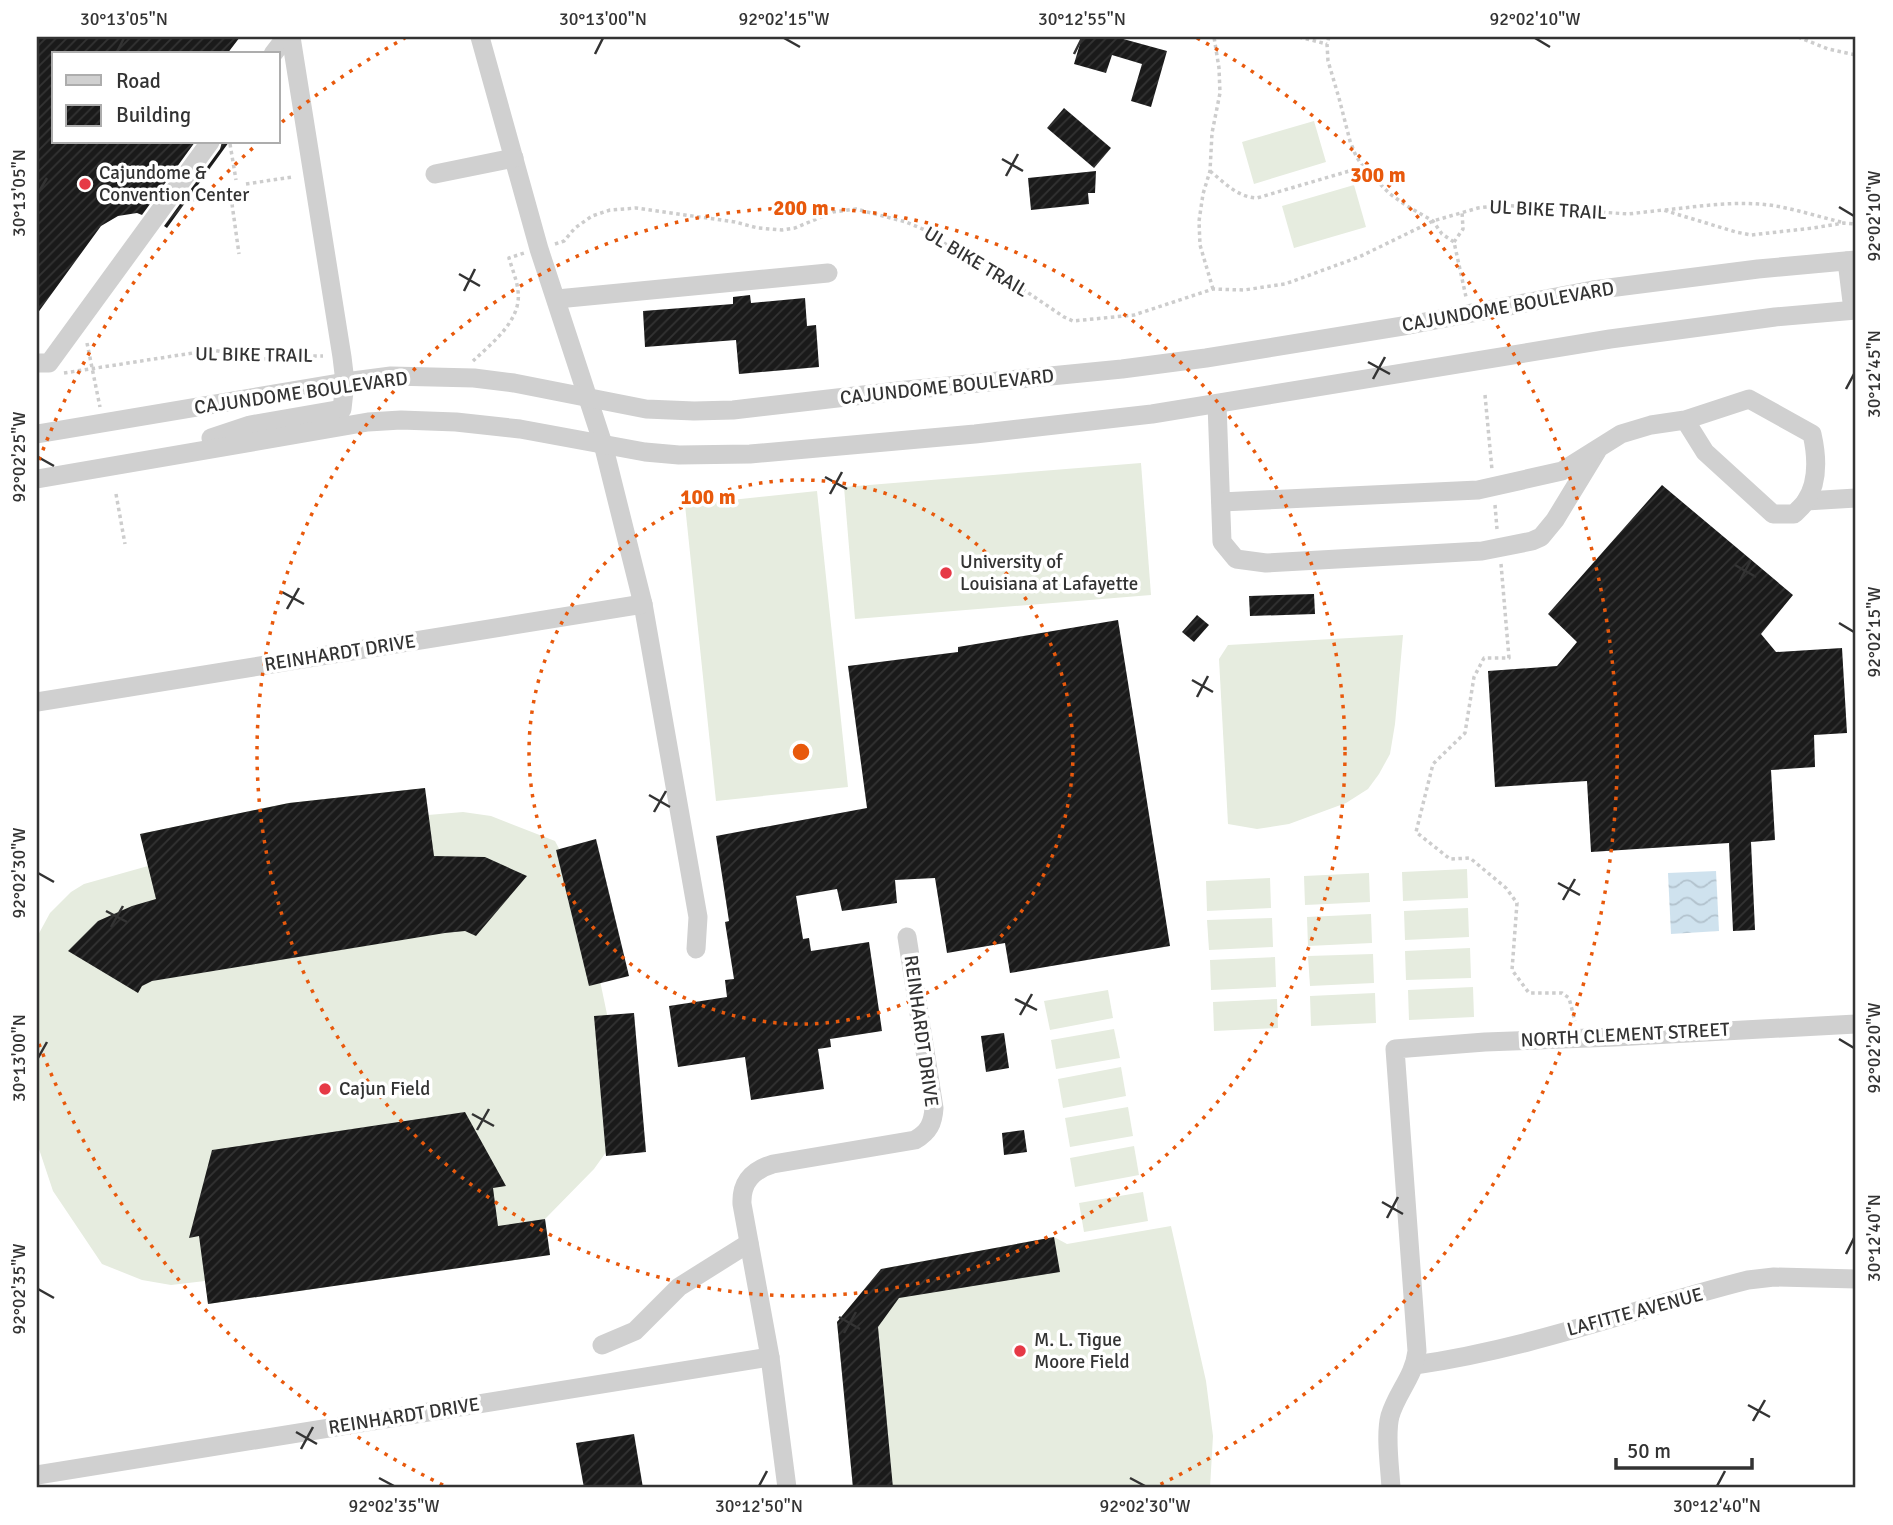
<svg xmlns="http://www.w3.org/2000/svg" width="1893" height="1525" font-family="Signika,sans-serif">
<defs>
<pattern id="water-waves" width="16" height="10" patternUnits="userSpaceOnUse" patternTransform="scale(1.75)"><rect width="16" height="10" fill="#cfe2ee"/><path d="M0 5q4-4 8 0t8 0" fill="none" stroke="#b2c2cd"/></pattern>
<pattern id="building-hatch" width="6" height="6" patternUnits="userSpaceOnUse" patternTransform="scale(1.75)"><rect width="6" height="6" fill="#1a1a1a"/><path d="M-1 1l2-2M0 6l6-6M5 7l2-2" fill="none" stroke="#333"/></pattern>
</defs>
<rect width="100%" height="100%" fill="#fff"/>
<!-- pitch -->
<g fill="#e6ecdf">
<path d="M1314 121 1326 162 1254 184 1242 142Z"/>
<path d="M1354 185 1366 227 1294 248 1282 206Z"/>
<path d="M1141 463 1151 595 855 619 844 487Z"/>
<path d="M817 491 848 787 716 801 685 505Z"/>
<path d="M1403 635 1395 724 1390 754 1379 774 1368 789 1346 803 1289 824 1257 829 1228 824 1219 659 1228 645Z"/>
<path d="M425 788 428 815 463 812 491 816 555 841 581 890 612 1038 614 1141 594 1169 545 1219 550 1255 208 1304 205 1281 171 1285 142 1280 102 1264 53 1191 37 1143V937L50 913 71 892 84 884 148 866 140 834 288 803Z"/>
<path d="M1467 869 1468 898 1403 901 1402 872Z"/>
<path d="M1369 873 1370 902 1305 905 1304 876Z"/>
<path d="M1270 878 1271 908 1207 911 1206 881Z"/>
<path d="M1468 908 1469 937 1405 940 1404 911Z"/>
<path d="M1371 914 1372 943 1308 946 1307 917Z"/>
<path d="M1272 918 1273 947 1209 950 1207 920Z"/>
<path d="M1470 948 1471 978 1406 980 1405 951Z"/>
<path d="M1373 954 1374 983 1310 986 1308 956Z"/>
<path d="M1275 957 1276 987 1211 990 1210 960Z"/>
<path d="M1473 987 1474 1017 1409 1020 1408 990Z"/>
<path d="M1108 990 1113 1018 1050 1030 1044 1001Z"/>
<path d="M1375 993 1376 1023 1311 1026 1310 996Z"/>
<path d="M1277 999 1278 1028 1214 1031 1213 1002Z"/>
<path d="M1114 1029 1120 1058 1056 1069 1051 1040Z"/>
<path d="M1121 1067 1126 1096 1063 1108 1058 1079Z"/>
<path d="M1128 1107 1133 1136 1070 1147 1065 1118Z"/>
<path d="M1134 1146 1139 1175 1075 1187 1070 1158Z"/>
<path d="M1143 1192 1148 1221 1084 1232 1079 1203Z"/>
<path d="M1171 1226 1206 1381 1213 1436 1210 1488H853L837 1322 881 1269 1054 1237 1067 1244Z"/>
</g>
<!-- water -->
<path fill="url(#water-waves)" d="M1716 871 1719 931 1671 934 1668 873Z"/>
<!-- building -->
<g fill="url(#building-hatch)">
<path d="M37 37H240L227 54H54V142H195L142 215 137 213 118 216 101 226 37 314Z"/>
<path d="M1082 37H1116L1167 51 1151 107 1131 101 1142 64 1112 55 1106 73 1074 64Z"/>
<path d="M1064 108 1111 148 1094 168 1047 128Z"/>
<path d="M222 142H229L167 228 164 226 220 149Z"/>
<path d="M1096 171 1095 193H1088L1089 204 1031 210 1028 178Z"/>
<path d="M750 295 751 303 805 298 807 326 816 325 819 367 739 374 736 340 645 347 643 311 733 304V297Z"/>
<path d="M1662 485 1793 595 1761 634 1776 652 1842 648 1847 733 1814 735 1815 767 1771 770 1775 840 1751 842 1755 930 1733 931 1729 843 1591 852 1587 781 1495 787 1488 671 1557 666 1577 642 1548 614Z"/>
<path d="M1314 594 1315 614 1250 616 1249 596Z"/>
<path d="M1197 615 1209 625 1194 642 1182 632Z"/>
<path d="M1118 620 1170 946 1010 973 1005 943 947 953 935 878 895 880 897 903 842 911 837 889 796 896 803 939 809 938 811 951 869 942 882 1031 830 1039 831 1047 818 1049 824 1089 751 1100 745 1057 678 1067 669 1006 727 997 725 980 734 979 725 922 729 921 716 836 867 808 848 666 958 652V647Z"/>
<path d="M425 788 434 856 485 857 527 876 476 936 465 931 445 933 152 981 142 986 138 993 68 951 98 921 132 906 156 899 140 834 289 803Z"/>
<path d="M596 839 629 976 589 986 556 850Z"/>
<path d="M634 1013 646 1152 606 1156 594 1016Z"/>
<path d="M1004 1033 1009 1068 986 1072 981 1036Z"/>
<path d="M465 1112 506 1186 493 1188 498 1226 545 1219 550 1255 208 1304 199 1236 189 1238 212 1150Z"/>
<path d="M1024 1130 1027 1152 1004 1155 1002 1133Z"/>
<path d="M1054 1237 1060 1272 899 1298 878 1327 893 1488H853L837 1322 881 1269Z"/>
<path d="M634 1434 643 1488H584L576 1443Z"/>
</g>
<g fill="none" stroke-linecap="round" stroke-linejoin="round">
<!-- path -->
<g stroke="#cdcdcd" stroke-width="3.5" stroke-dasharray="3.5 3.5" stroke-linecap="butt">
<path d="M1299 37 1327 44"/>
<path d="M1329 37 1327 44 1328 61 1339 98 1350 141 1356 156 1363 167 1390 194 1407 206 1433 221 1442 234 1454 242 1466 297"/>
<path d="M1798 37 1828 49 1856 55"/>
<path d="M230 144 236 180"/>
<path d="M1210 171C1225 183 1237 197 1257 198L1363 167"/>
<path d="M246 184 292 177"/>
<path d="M191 200 224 195"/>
<path d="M232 204 239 254"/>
<path d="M1665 210C1702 206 1740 200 1776 206 1798 210 1820 217 1841 222"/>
<path d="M1454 242 1463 229 1462 211"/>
<path d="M555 244 564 241 575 228 592 216 610 210 636 208 735 222 758 228 782 230 795 228 833 212 856 209 906 222 925 230 947 245 1024 290 1064 317 1073 321 1134 315 1213 289 1244 290 1285 284 1359 257 1433 221 1478 208 1502 205 1628 214 1663 210 1736 232 1751 235 1813 228 1844 223 1856 224"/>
<path d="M1213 289 1200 245 1199 221 1203 194 1210 171 1212 133 1220 93 1219 68 1214 37"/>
<path d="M87 343 100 407"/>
<path d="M473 361C492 343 522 320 518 291 517 280 512 269 509 258L524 253"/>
<path d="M64 373 212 350 264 359 295 356H323"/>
<path d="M1485 395 1492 470"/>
<path d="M116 494 125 544"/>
<path d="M1495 505 1497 529"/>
<path d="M1501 564 1509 658H1484L1474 677 1465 733 1433 764 1416 832 1450 859 1470 858 1506 888 1517 903 1512 970 1529 993H1562L1569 998 1575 1021"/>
</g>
<!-- minor -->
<g stroke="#d0d0d0" stroke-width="19">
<path d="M480 37 539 249 603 444 643 604 698 917 696 949"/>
<path d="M273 54 286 37"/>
<path d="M435 174 514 158"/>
<path d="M1847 261 1853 310"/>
<path d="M557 299 828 273"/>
<path d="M37 363H49L210 142"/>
<path d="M1217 404 1222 542 1236 559 1266 563 1482 551 1532 541 1541 537 1555 520 1597 451"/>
<path d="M37 434 345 382 391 376 474 378 514 383 646 409 694 411 733 410 907 390 1122 369 1206 358 1409 325 1593 290 1758 269 1856 260"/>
<path d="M211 438 250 425 342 409 345 382 342 357 291 37"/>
<path d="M37 479 368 422 401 420 456 422 520 429 645 452 679 455 750 454 975 434 1152 414 1610 339 1775 317 1856 310"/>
<path d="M1806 501 1856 498"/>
<path d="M1221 502 1478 490 1562 471 1621 434 1651 425 1685 420 1705 452 1773 514H1794C1798 510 1803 506 1806 501 1819 481 1817 456 1812 434L1749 399 1685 420"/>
<path d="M37 702 643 604"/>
<path d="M602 1345 635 1331 679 1287 749 1243"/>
<path d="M1415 1365C1529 1349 1637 1308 1748 1280L1774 1277 1856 1279"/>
<path d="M37 1475 770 1357"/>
<path d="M787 1488 770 1357 742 1204C741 1182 753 1170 773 1164L915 1140C929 1132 933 1123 934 1108L907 937"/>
<path d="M1391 1488C1390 1468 1385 1435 1390 1416 1397 1392 1414 1377 1417 1351L1395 1049 1485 1042 1615 1037 1856 1024"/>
</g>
</g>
<!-- ticks -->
<path fill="none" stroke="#333" stroke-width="2.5" d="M784 38 800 47M1535 38 1550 47M116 54 124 38M595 54 603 38M1074 54 1082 38M1002 159 1023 171M1006 176 1018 154M38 193 47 178M1839 207 1854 216M459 274 480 286M464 291 475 269M1368 362 1390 374M1373 379 1385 357M1846 389 1854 374M38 457 54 466M825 477 847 489M830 494 842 472M1735 565 1756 577M1739 582 1751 560M282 592 304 604M287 609 299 588M1839 623 1854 632M1192 680 1213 692M1197 697 1208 676M649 795 670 807M654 812 666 791M38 873 54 882M1558 883 1580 895M1563 900 1575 879M106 911 127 922M111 927 123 906M1015 999 1037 1010M1020 1015 1032 994M1839 1039 1854 1048M38 1058 47 1042M472 1114 494 1126M477 1130 489 1109M1382 1202 1403 1214M1387 1218 1398 1197M1846 1254 1854 1238M38 1289 54 1298M839 1317 860 1329M844 1333 856 1312M1748 1405 1770 1417M1753 1421 1765 1400M296 1432 317 1444M301 1449 313 1427M379 1478 394 1486M1130 1478 1145 1486M759 1486 767 1471M1717 1486 1725 1471"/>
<!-- distance rings -->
<g fill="none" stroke="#e8590c" stroke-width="3.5" stroke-dasharray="3.5 7">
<circle cx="801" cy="752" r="272"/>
<circle cx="801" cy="752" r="544"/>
<path d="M443 1485A816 816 0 0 1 39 1044M39 460A816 816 0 0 1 255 146M282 122A816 816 0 0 1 405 38M1197 38A816 816 0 0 1 1159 1485"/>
</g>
<!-- markers -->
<g fill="#e63946" stroke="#fff" stroke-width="2.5">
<circle cx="85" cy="184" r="7"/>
<circle cx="946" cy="573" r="7"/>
<circle cx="325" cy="1089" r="7"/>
<circle cx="1020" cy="1351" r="7"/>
</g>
<g text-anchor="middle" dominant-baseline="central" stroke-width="7" stroke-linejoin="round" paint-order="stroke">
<!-- poi labels -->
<g font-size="19" fill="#333" stroke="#fff" text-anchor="start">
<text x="99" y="173">Cajundome &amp;<tspan x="99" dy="22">Convention Center</tspan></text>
<text x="960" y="562">University of<tspan x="960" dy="22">Louisiana at Lafayette</tspan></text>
<text x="339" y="1089">Cajun Field</text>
<text x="1034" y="1340">M. L. Tigue<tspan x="1034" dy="22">Moore Field</tspan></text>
</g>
<!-- street labels -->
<g font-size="19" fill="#333" stroke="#fff">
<text transform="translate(1548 210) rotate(3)">UL BIKE TRAIL</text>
<text transform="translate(976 262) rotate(31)">UL BIKE TRAIL</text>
<text transform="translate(1508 307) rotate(-10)">CAJUNDOME BOULEVARD</text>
<text transform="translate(254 355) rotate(1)">UL BIKE TRAIL</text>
<text transform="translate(947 387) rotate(-6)">CAJUNDOME BOULEVARD</text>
<text transform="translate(301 393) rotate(-8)">CAJUNDOME BOULEVARD</text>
<text transform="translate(340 653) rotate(-9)">REINHARDT DRIVE</text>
<text transform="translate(921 1031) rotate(82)">REINHARDT DRIVE</text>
<text transform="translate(1625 1035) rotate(-3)">NORTH CLEMENT STREET</text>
<text transform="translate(1635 1312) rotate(-15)">LAFITTE AVENUE</text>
<text transform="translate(404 1416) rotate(-9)">REINHARDT DRIVE</text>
</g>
</g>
<circle cx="801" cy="752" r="10" fill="#e8590c" stroke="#fff" stroke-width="3.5"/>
<g font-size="21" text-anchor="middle" font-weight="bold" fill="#e8590c" stroke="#fff" stroke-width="7" stroke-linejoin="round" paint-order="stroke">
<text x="1378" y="182">300 m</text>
<text x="801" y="215">200 m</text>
<text x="708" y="504">100 m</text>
</g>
<!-- border -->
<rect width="1893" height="1525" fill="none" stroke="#ffffff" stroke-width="77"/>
<!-- legend -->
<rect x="52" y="52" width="228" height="91" fill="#ffffff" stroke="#adadad" stroke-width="2"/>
<rect x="66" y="75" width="35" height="10" fill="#d0d0d0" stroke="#adadad" stroke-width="2"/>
<text x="116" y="88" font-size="21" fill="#333333">Road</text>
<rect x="66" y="105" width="35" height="21" fill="url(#building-hatch)" stroke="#adadad" stroke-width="2"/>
<text x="116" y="122" font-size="21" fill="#333333">Building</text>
<!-- scale -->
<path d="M1616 1458v10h136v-10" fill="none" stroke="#333333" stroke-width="3.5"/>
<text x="1627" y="1458" font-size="21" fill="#333333" stroke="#ffffff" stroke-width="5" paint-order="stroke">50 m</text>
<rect x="38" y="38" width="1816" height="1448" fill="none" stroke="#333" stroke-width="2.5"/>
<g font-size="18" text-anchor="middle" fill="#333">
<text x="124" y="25">30°13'05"N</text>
<text x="603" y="25">30°13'00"N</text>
<text x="784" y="25">92°02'15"W</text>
<text x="1082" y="25">30°12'55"N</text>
<text x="1535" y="25">92°02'10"W</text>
<text transform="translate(19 193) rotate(-90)" y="6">30°13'05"N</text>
<text transform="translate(1874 216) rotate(-90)" y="6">92°02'10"W</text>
<text transform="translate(1874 374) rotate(-90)" y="6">30°12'45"N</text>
<text transform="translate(19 457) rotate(-90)" y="6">92°02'25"W</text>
<text transform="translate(1874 632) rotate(-90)" y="6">92°02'15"W</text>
<text transform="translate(19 873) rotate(-90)" y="6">92°02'30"W</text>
<text transform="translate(1874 1048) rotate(-90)" y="6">92°02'20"W</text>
<text transform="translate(19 1058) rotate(-90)" y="6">30°13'00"N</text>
<text transform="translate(1874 1238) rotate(-90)" y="6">30°12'40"N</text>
<text transform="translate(19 1289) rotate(-90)" y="6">92°02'35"W</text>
<text x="394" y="1512">92°02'35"W</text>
<text x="759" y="1512">30°12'50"N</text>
<text x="1145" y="1512">92°02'30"W</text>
<text x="1717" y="1512">30°12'40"N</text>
</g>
</svg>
